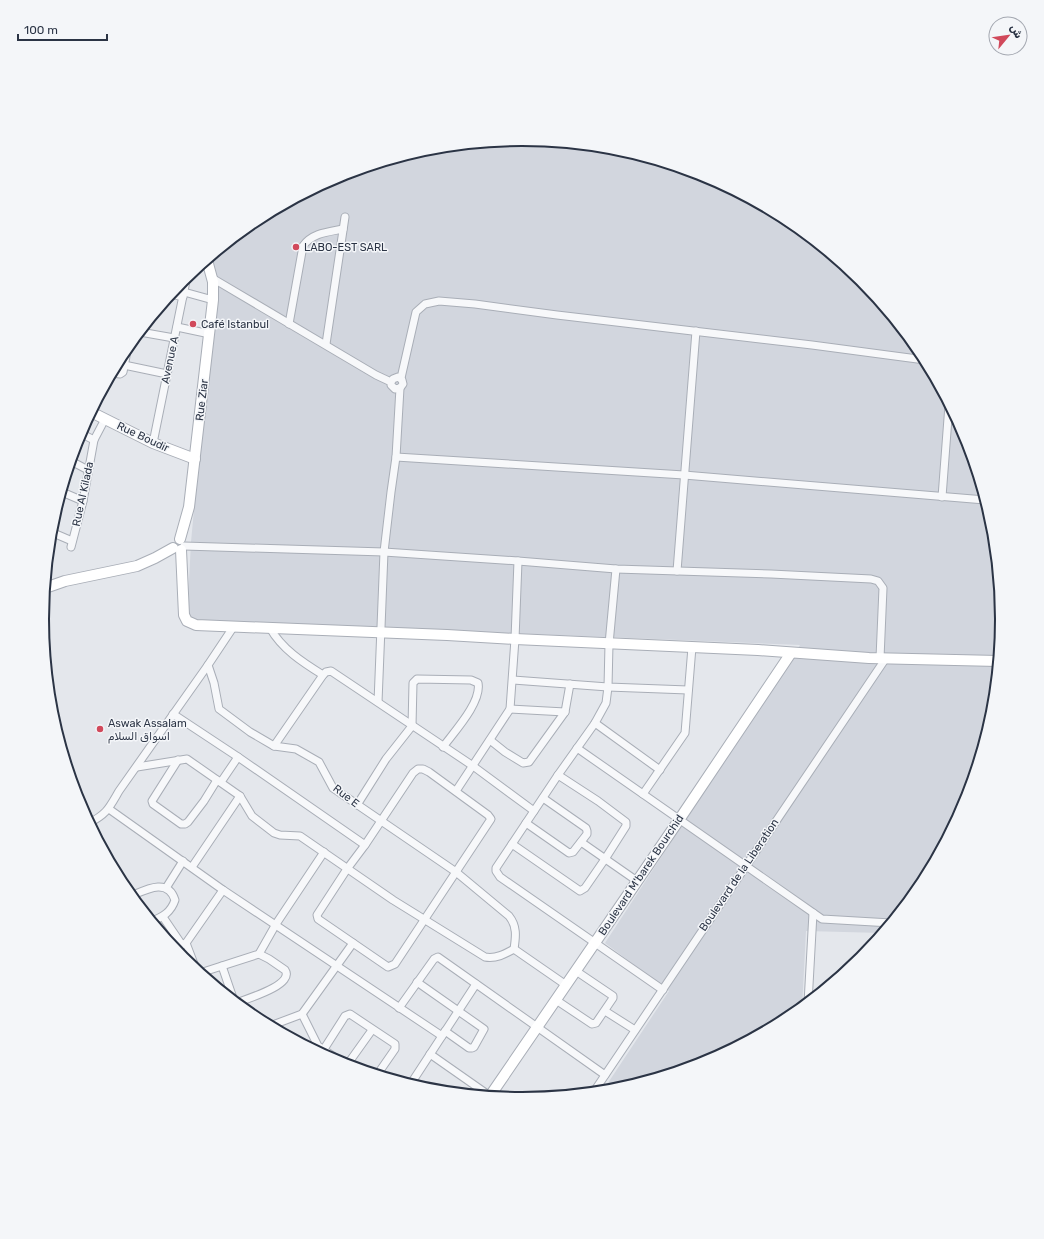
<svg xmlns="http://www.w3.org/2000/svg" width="1044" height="1239" font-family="Rubik,Vazirmatn,sans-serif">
<rect width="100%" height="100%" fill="#e4e7ec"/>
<!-- built -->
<path fill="#d2d6de" d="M522 140 616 149 706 176 789 221 862 280 921 353 966 436 993 526 1002 620 993 713 965 803 921 886 882 933 806 931 802 1008 788 1019 705 1063 615 1090 602 1092 669 991 605 943 800 645 187 620 191 542 216 271 211 257 256 220 339 176 429 149Z"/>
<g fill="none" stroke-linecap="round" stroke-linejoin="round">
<!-- street casing -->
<g stroke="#a9aeb7" stroke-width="9">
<g id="street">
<path d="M212 278 376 375 391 382V385L395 389 400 388 403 384 402 380 398 377 393 379 391 382"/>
<path d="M184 292 213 300"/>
<path d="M171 294 183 297"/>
<path d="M289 324 303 246C312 233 328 232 343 229"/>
<path d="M177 327 210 334"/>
<path d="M140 332 174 338"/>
<path d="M326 344 345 217"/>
<path d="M124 365 167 374"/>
<path d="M112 373 120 374 123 372 128 346"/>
<path d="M401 378 416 312 425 304 439 301 475 304 557 315 812 345 925 360"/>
<path d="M80 433 94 440"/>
<path d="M153 443 187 276"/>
<path d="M396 457 684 475 985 500"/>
<path d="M71 461 88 470"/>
<path d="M62 492 83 501"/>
<path d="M942 497 949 405"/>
<path d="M51 532 72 541"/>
<path d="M184 546 384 552 518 561 616 569 771 574 871 579 878 581 883 588 880 658"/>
<path d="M71 547 83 501 94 440 105 419"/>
<path d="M616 569 609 644 608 687 606 703 595 723 558 775 496 868V871L500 877 663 990"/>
<path d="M677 571 696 331"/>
<path d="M270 628C282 649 302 662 323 675"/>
<path d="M208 665 214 683 219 709 250 732 274 746 296 749 319 762 333 788 456 872 509 916C517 926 516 936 514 949"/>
<path d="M513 680 608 687 688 690"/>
<path d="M378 702 384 552 391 492 396 457 400 388"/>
<path d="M510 709 565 712"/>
<path d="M173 714 238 757 365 845"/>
<path d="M595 723 660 770"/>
<path d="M490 740 505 752 523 763 529 762 565 712 570 684"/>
<path d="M274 746 323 675 326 672 331 671 473 766 534 811"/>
<path d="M577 748 822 919 891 923"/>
<path d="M178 760 152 801 153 804 181 824H185L188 822 204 801 217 780"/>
<path d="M137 767 187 759 240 796 252 816 274 833 280 835 300 836 393 900 485 957C496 959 505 954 514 949L566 985"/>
<path d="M418 769H423L429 772 488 815 491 819 395 964 388 967 318 919 317 915 347 869 365 845 413 773Z"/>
<path d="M221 782 238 757"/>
<path d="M456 791 510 709 515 639 518 561"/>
<path d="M643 794 685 733 692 647"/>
<path d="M357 805 386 759 412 726 413 683 417 679 471 680 478 683C482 702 454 732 443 747"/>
<path d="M109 809 223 890 442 1036"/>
<path d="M89 823C107 814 109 808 119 791L208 665 234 626"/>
<path d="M526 823 569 853 573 852 587 834V831L586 828 543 798"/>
<path d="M581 842 637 881"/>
<path d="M512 844 580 891 585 888 605 859 626 826V822L598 801 558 775"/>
<path d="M192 867 240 796"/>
<path d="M166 888 183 861"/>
<path d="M131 896C145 890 168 877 175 900 171 912 163 917 152 921"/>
<path d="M163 917 182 945"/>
<path d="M186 943 196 969"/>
<path d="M174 948 186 943 223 890"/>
<path d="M222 966 234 1001"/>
<path d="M200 973 259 954 276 924 324 852"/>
<path d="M417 982 484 1029 474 1047 472 1048H469L445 1031"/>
<path d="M556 1000 592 1024 596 1023 613 998V996L576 971"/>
<path d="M236 1003C246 999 295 985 285 970L269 959 259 954"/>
<path d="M808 1003 813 913"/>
<path d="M399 1008 434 959 438 957 605 1075"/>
<path d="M605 1011 635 1030"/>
<path d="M302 1014 318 1046 348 1066"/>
<path d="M270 1026 302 1014 353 943"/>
<path d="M324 1049 345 1016 350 1014 395 1044V1049L377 1075"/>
<path d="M430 1054 490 1096"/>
<path d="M347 1065 372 1030"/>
<path d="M410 1085 476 984"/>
<path d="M593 1093 886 658"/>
</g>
</g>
<!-- secondary casing -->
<g stroke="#a9aeb7" stroke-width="12">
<g id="secondary">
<path d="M91 412 153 443 195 459"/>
<path d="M180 539 189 507 213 300V282L207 260"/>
<path d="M181 550 184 615 187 621 196 625 447 635 515 639 758 650 869 658 998 661"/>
<path d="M45 588 65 581 137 566 155 558 173 548"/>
<path d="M490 1096 679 820 791 653"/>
</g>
</g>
<!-- street -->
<use href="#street" stroke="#f7f8fa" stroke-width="7"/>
<!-- secondary -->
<use href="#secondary" stroke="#fff" stroke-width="10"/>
</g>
<!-- markers -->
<g fill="#d1495b" stroke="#f4f6f9" stroke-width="1.5">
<circle cx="296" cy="247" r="4"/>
<circle cx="193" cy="324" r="4"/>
<circle cx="100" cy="729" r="4"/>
</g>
<g text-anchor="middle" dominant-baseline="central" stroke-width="3" stroke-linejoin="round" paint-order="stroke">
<!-- poi labels -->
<g font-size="11" fill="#2b3445" stroke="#f4f6f9" text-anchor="start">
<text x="304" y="247">LABO-EST SARL</text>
<text x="201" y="324">Café Istanbul</text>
<text x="108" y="723">Aswak Assalam<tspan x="108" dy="13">اسواق السلام</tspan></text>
</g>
<!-- street labels -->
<g font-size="11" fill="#2b3445" stroke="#f4f6f9">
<text transform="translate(170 360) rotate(-78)">Avenue A</text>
<text transform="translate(202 400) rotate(-83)">Rue Ziar</text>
<text transform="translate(143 437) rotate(25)">Rue Boudir</text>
<text transform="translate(83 494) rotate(-78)">Rue Al Kilada</text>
<text transform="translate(346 796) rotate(38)">Rue E</text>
<text transform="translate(641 875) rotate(-56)">Boulevard M'barek Bourchid</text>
<text transform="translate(739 875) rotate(-56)">Boulevard de la Liberation</text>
</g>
</g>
<!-- crop -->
<path d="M0 0H1044V1239H0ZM49 619a473 473 0 1 1 946 0a473 473 0 1 1-946 0Z" fill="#f4f6f9" fill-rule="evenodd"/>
<path fill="none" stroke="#2b3445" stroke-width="2" d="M49 619a473 473 0 1 1 946 0a473 473 0 1 1-946 0Z"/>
<!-- north arrow -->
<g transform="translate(1008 36) rotate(61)"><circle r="19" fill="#f4f6f9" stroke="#a4a8b1"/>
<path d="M0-3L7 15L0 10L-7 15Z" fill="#d1495b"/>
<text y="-6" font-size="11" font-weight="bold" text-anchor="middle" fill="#2b3445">ش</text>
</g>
<!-- scale -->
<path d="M18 34v6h89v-6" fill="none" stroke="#2b3445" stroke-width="2"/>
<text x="24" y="34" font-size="12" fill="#2b3445" stroke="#f4f6f9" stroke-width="3" paint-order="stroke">100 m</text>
</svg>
